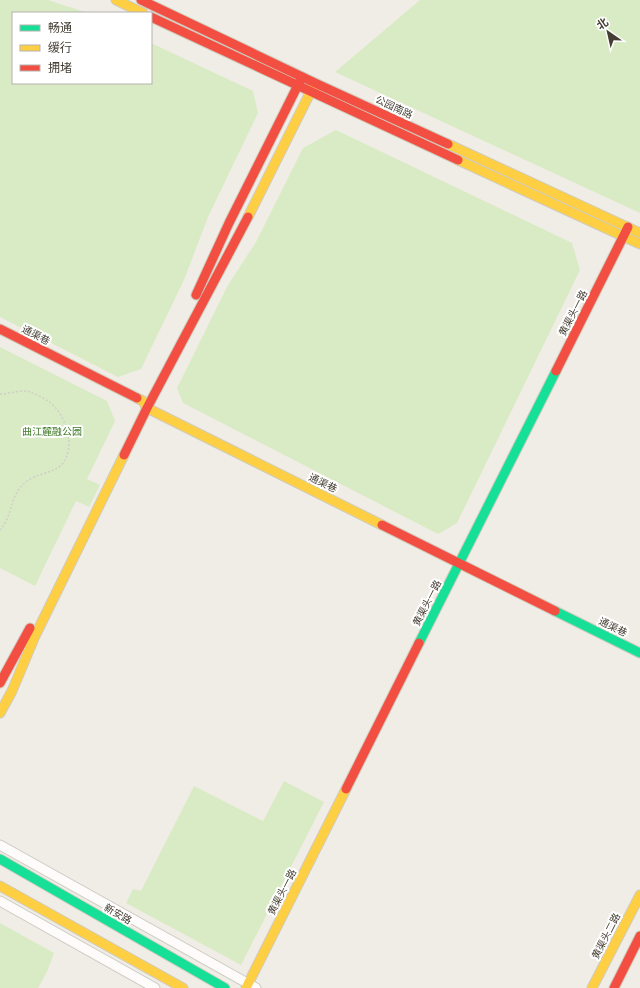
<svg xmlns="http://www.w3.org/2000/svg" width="640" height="988" font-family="'Roboto Condensed','Noto Sans SC',sans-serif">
<rect width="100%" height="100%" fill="#f0ede6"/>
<!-- green -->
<g fill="#d9ebc4">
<path d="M0 0H48L88 13H13V83H151V43L253 91 258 113 208 217 184 280 141 369 118 377 0 317Z"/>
<path d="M420 0H640V213L335 72Z"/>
<path d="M336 130 572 243 580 270 457 523 438 534 183 403 177 388 228 285 256 242 303 148Z"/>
<path d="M0 347 107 401 115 421 87 479 100 485 89 507 76 501 35 586 0 568Z"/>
<path d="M284 781 324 802 241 965 126 903 133 889 141 891 194 786 263 821Z"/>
<path d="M0 923 54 953 47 972 38 988H0Z"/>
</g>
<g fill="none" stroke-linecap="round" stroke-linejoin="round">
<!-- street casing -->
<g stroke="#ccc9c2" stroke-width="11">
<g id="street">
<path d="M0 845 256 988"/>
<path d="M0 901 155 988"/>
</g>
</g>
<!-- fast casing -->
<g stroke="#cfcbbd" stroke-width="11">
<g id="fast">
<path d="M555 611 640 653"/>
<path d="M419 643 556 371"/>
<path d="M0 859 225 988"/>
</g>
</g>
<!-- slow casing -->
<g stroke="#cfcbbd" stroke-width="11">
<g id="slow">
<path d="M116 0 143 13"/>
<path d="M448 144 640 233"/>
<path d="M458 160 640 244"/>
<path d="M248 217 315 83"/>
<path d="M137 398 143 401 147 408 382 525"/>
<path d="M0 713 12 691 35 636 124 455"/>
<path d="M0 886 183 988"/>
<path d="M246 988 346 789"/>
<path d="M592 988 640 895"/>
</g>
</g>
<!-- jam casing -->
<g stroke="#cfcbbd" stroke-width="11">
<g id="jam">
<path d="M141 0 315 83 448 144"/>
<path d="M151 17 458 160"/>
<path d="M196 295 229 223 302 77"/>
<path d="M0 329 137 398"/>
<path d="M556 371 628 227"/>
<path d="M124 455 147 408 248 217"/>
<path d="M382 525 555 611"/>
<path d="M0 683 30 628"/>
<path d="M346 789 419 643"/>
<path d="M614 988 640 936"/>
</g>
</g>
<!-- path -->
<path stroke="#d0cec9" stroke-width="1.5" stroke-dasharray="2 2" stroke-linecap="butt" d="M0 394C10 394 20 389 30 392 38 395 48 400 54 406 67 419 75 447 63 463 53 476 32 471 19 489 9 504 12 516 0 530"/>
<!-- street -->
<use href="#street" stroke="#fdfcfb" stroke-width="9"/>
<!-- fast -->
<use href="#fast" stroke="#16e098" stroke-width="9"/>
<!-- slow -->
<use href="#slow" stroke="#ffcf43" stroke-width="9"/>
<!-- jam -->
<use href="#jam" stroke="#f24e42" stroke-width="9"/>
</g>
<g text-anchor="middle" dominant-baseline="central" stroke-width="4" stroke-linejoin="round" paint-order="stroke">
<!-- street labels -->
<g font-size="10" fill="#453f33" stroke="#fff">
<text transform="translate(394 107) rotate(25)">公园南路</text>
<text transform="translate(573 313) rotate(-63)">黄渠头一路</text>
<text transform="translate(36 335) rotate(27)">通渠巷</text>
<text transform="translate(323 483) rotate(26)">通渠巷</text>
<text transform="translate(427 603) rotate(-63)">黄渠头一路</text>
<text transform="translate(613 627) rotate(26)">通渠巷</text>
<text transform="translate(282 892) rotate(-63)">黄渠头一路</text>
<text transform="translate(118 914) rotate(30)">新安路</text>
<text transform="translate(606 936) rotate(-63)">黄渠头二路</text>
</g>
<!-- park labels -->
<g font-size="10" fill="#3d7924" stroke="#fff">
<text x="52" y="431">曲江麓融公园</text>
</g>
</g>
<!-- legend -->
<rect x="12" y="12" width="140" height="72" fill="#ffffff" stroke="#b5b2ad"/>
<rect x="20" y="25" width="20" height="6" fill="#16e098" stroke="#b5b2ad"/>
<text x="48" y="32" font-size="12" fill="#453f33">畅通</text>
<rect x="20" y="45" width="20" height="6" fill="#ffcf43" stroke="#b5b2ad"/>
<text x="48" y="52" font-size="12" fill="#453f33">缓行</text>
<rect x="20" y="65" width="20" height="6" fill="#f24e42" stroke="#b5b2ad"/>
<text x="48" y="72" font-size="12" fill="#453f33">拥堵</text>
<!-- north arrow -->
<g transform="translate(608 32) rotate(326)" stroke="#ffffff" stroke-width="3" paint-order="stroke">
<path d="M0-3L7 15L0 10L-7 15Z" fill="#453f33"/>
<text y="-6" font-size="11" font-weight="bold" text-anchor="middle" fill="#453f33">北</text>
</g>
</svg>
